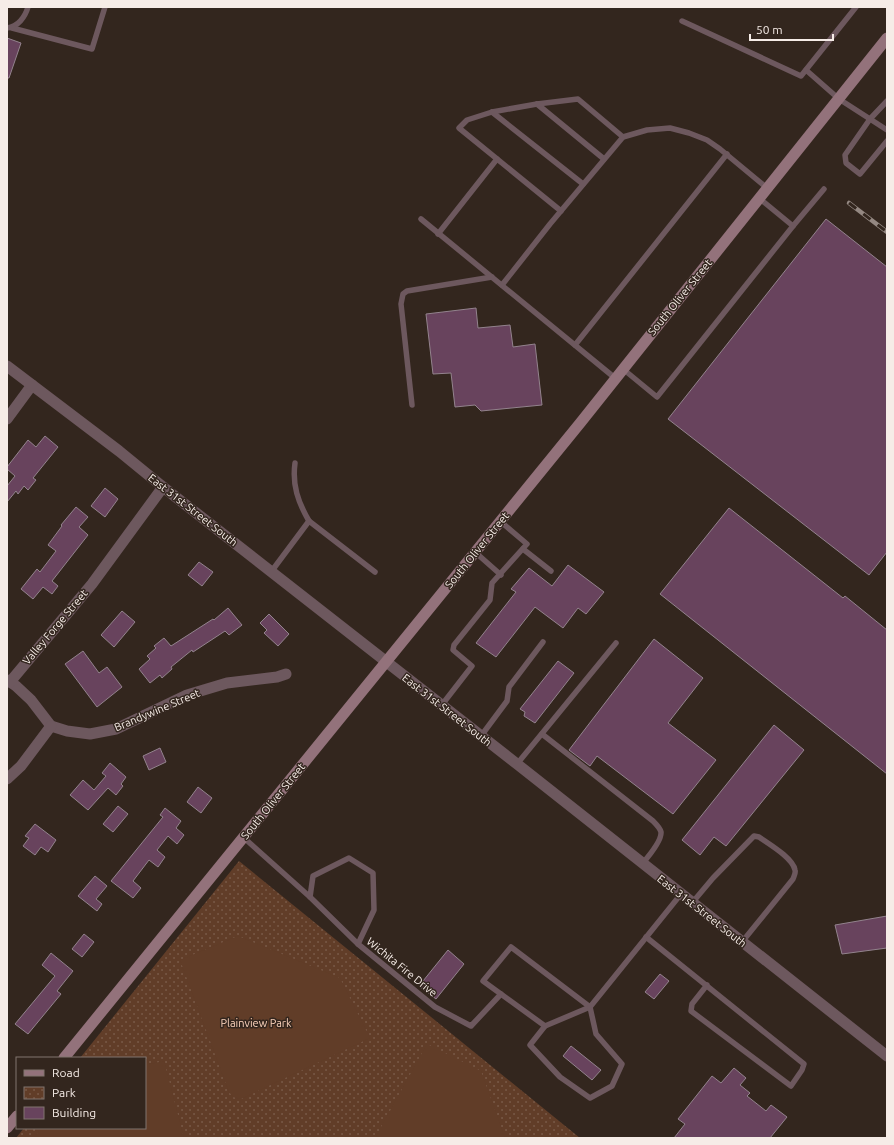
<svg xmlns="http://www.w3.org/2000/svg" width="894" height="1145" font-family="Ubuntu,sans-serif">
<defs>
<pattern id="park-dots" width="8" height="8" patternUnits="userSpaceOnUse"><rect width="8" height="8" fill="#613d28"/><path d="M2 2h.1M6 6h.1" fill="none" stroke="#785947" stroke-width="1.8" stroke-linecap="round"/></pattern>
</defs>
<rect width="100%" height="100%" fill="#33261e"/>
<!-- park -->
<path fill="url(#park-dots)" d="M239 861 580 1138H16L24 1128H145V1058H80Z"/>
<!-- garden -->
<g fill="#613d28">
<path d="M238 936 340 978 370 1038 241 1099 233 1097 229 1092 180 960Z"/>
<path d="M427 1044 481 1071 505 1138H375Z"/>
<path d="M164 1061 184 1138H34L41 1128H145V1065Z"/>
</g>
<!-- building -->
<g fill="#68435d" stroke="#93838d">
<path d="M7 38 21 43 9 78H7Z"/>
<path d="M826 219 887 267V552L869 575 668 419Z"/>
<path d="M476 308 478 328 510 325 513 347 535 344 542 405 481 411 475 405 455 407 451 373 433 374 426 314Z"/>
<path d="M45 436 58 447 33 478 36 480 28 490 24 486 18 494 16 491 7 502V486L15 476 7 469V467L28 440 36 447Z"/>
<path d="M105 488 118 499 105 517 91 506Z"/>
<path d="M76 507 88 517 79 527 88 535 52 581 58 586 52 594 43 587 33 599 21 589 37 569 40 572 56 551 48 545 62 526 61 525Z"/>
<path d="M729 508 843 598 845 596 887 630V774L660 594Z"/>
<path d="M199 562 213 572 202 586 188 575Z"/>
<path d="M568 565 604 592 586 614 578 608 563 628 535 607 496 657 476 643 516 592 511 589 529 568 552 586Z"/>
<path d="M228 608 242 625 229 635 225 631 193 652 192 650 171 667 172 669 162 678 160 675 150 683 139 669 150 659 147 656 156 648 154 646 164 638 171 646 213 619 214 620Z"/>
<path d="M122 611 135 622 114 647 101 635Z"/>
<path d="M269 614 289 634 278 646 264 633 267 630 260 623Z"/>
<path d="M654 639 703 678 668 723 716 760 673 814 597 756 590 766 569 750Z"/>
<path d="M83 651 99 673 107 667 122 687 97 707 65 664Z"/>
<path d="M558 661 574 673 535 723 524 716 525 712 520 709Z"/>
<path d="M774 725 804 750 726 846 714 837 700 855 682 840Z"/>
<path d="M160 748 166 762 149 770 143 756Z"/>
<path d="M110 763 126 777 121 784 123 786 116 795 108 788 88 810 70 795 83 780 94 790 106 776 102 773Z"/>
<path d="M198 787 212 798 201 813 187 802Z"/>
<path d="M118 806 128 814 113 832 103 824Z"/>
<path d="M165 808 181 821 176 828 184 835 177 844 168 836 157 850 165 857 158 867 149 860 133 881 141 888 133 898 111 881 163 817 160 815Z"/>
<path d="M35 824 56 840 48 852 41 847 35 855 23 846 29 838 25 836Z"/>
<path d="M95 876 107 886 96 899 102 904 97 911 78 896Z"/>
<path d="M887 916V948L842 954 835 925Z"/>
<path d="M84 934 94 942 82 957 72 949Z"/>
<path d="M448 950 464 964 436 999 419 986Z"/>
<path d="M51 953 73 971 57 991 61 994 28 1034 15 1024 55 976 42 965Z"/>
<path d="M660 974 669 981 654 999 645 992Z"/>
<path d="M571 1046 601 1070 592 1080 563 1056Z"/>
<path d="M734 1068 746 1078 740 1085 750 1093 747 1096 766 1111 771 1105 787 1117 770 1138H674L685 1124 678 1119 712 1076 721 1083Z"/>
</g>
<g fill="none" stroke-linecap="round" stroke-linejoin="round">
<!-- service -->
<g stroke="#6d585e" stroke-width="5.5">
<path d="M682 21 801 76 856 7"/>
<path d="M7 28C18 27 25 17 28 7"/>
<path d="M12 28 92 49 105 7"/>
<path d="M806 70 839 99 870 119 845 155 846 163 860 174 887 141"/>
<path d="M887 101 870 119 887 130"/>
<path d="M537 104 604 159"/>
<path d="M492 112 583 184"/>
<path d="M561 211 459 128 467 120 492 112 537 104 578 99 623 137"/>
<path d="M421 219 615 378"/>
<path d="M793 226 824 189"/>
<path d="M438 234 497 159"/>
<path d="M502 285 550 224 623 137 647 130 670 128 689 133 707 140 720 149 767 188"/>
<path d="M575 345 727 154"/>
<path d="M623 369 657 397 793 226 759 198"/>
<path d="M412 405 401 304 403 294 407 291 492 277"/>
<path d="M295 463C292 485 298 502 309 521"/>
<path d="M523 549 551 571"/>
<path d="M475 552 501 575"/>
<path d="M271 572 309 521 375 572"/>
<path d="M441 706 472 666 453 650 454 645 490 600 492 583 527 544 500 521"/>
<path d="M542 734 653 821C656 824 660 828 661 832 662 841 648 857 642 864"/>
<path d="M481 736 507 701 509 687 543 642"/>
<path d="M517 764 616 643"/>
<path d="M243 837 310 897 313 876 349 858 373 873 374 910 358 944 435 1007 471 1026 501 994"/>
<path d="M310 897 358 944"/>
<path d="M692 903 713 878 754 836 759 837C769 844 793 858 795 870 796 873 794 876 793 879L742 942"/>
<path d="M646 937 804 1064 802 1070 791 1086 691 1011 692 1004 707 985"/>
<path d="M511 947 590 1007 545 1026 483 981Z"/>
<path d="M545 1026 530 1045 560 1077 590 1098 612 1086 622 1064 596 1034 590 1007 681 894"/>
</g>
<!-- minor -->
<g stroke="#6d585e" stroke-width="11">
<path d="M7 419 32 385"/>
<path d="M7 680 16 686 31 700 51 726 67 731 90 734 116 729 187 695 227 683 277 677 286 674"/>
<path d="M10 682 92 584 163 487"/>
<path d="M7 779 21 766 51 726"/>
</g>
<!-- tertiary -->
<path stroke="#6d585e" stroke-width="11" d="M7 366 119 451 163 487 517 764 887 1056"/>
<!-- secondary -->
<g stroke="#93727b" stroke-width="11">
<path d="M64 1058 581 422 887 38"/>
<path d="M7 1128 17 1116"/>
</g>
<!-- rail casing -->
<g stroke="#948882" stroke-width="4.5">
<path id="rail" d="M849 203 887 232"/>
</g>
<!-- rail -->
<use href="#rail" stroke="#33261e" stroke-width="3" stroke-dasharray="9" stroke-linecap="butt"/>
</g>
<g text-anchor="middle" dominant-baseline="central" stroke-width="3" stroke-linejoin="round" paint-order="stroke">
<!-- street labels -->
<g font-size="11" fill="#f6ece7" stroke="#33261e">
<text transform="translate(680 297) rotate(-51)">South Oliver Street</text>
<text transform="translate(193 510) rotate(38)">East 31st Street South</text>
<text transform="translate(477 550) rotate(-51)">South Oliver Street</text>
<text transform="translate(55 627) rotate(-50)">Valley Forge Street</text>
<text transform="translate(157 710) rotate(-23)">Brandywine Street</text>
<text transform="translate(447 710) rotate(38)">East 31st Street South</text>
<text transform="translate(273 801) rotate(-51)">South Oliver Street</text>
<text transform="translate(702 911) rotate(38)">East 31st Street South</text>
<text transform="translate(402 967) rotate(39)">Wichita Fire Drive</text>
</g>
<!-- park labels -->
<g font-size="11" fill="#fcd3bc" stroke="#33261e">
<text x="256" y="1023">Plainview Park</text>
</g>
</g>
<!-- border -->
<rect width="894" height="1145" fill="none" stroke="#f6ece7" stroke-width="16"/>
<!-- legend -->
<rect x="16" y="1057" width="130" height="72" fill="#33261e" stroke="#81756e"/>
<rect x="24" y="1070" width="20" height="6" fill="#93727b" stroke="#81756e"/>
<text x="52" y="1077" font-size="12" fill="#f6ece7">Road</text>
<rect x="24" y="1087" width="20" height="12" fill="url(#park-dots)" stroke="#81756e"/>
<text x="52" y="1097" font-size="12" fill="#f6ece7">Park</text>
<rect x="24" y="1107" width="20" height="12" fill="#68435d" stroke="#81756e"/>
<text x="52" y="1117" font-size="12" fill="#f6ece7">Building</text>
<!-- scale -->
<path d="M750 34v6h83v-6" fill="none" stroke="#f6ece7" stroke-width="2"/>
<text x="756" y="34" font-size="12" fill="#f6ece7" stroke="#33261e" stroke-width="3" paint-order="stroke">50 m</text>
</svg>
